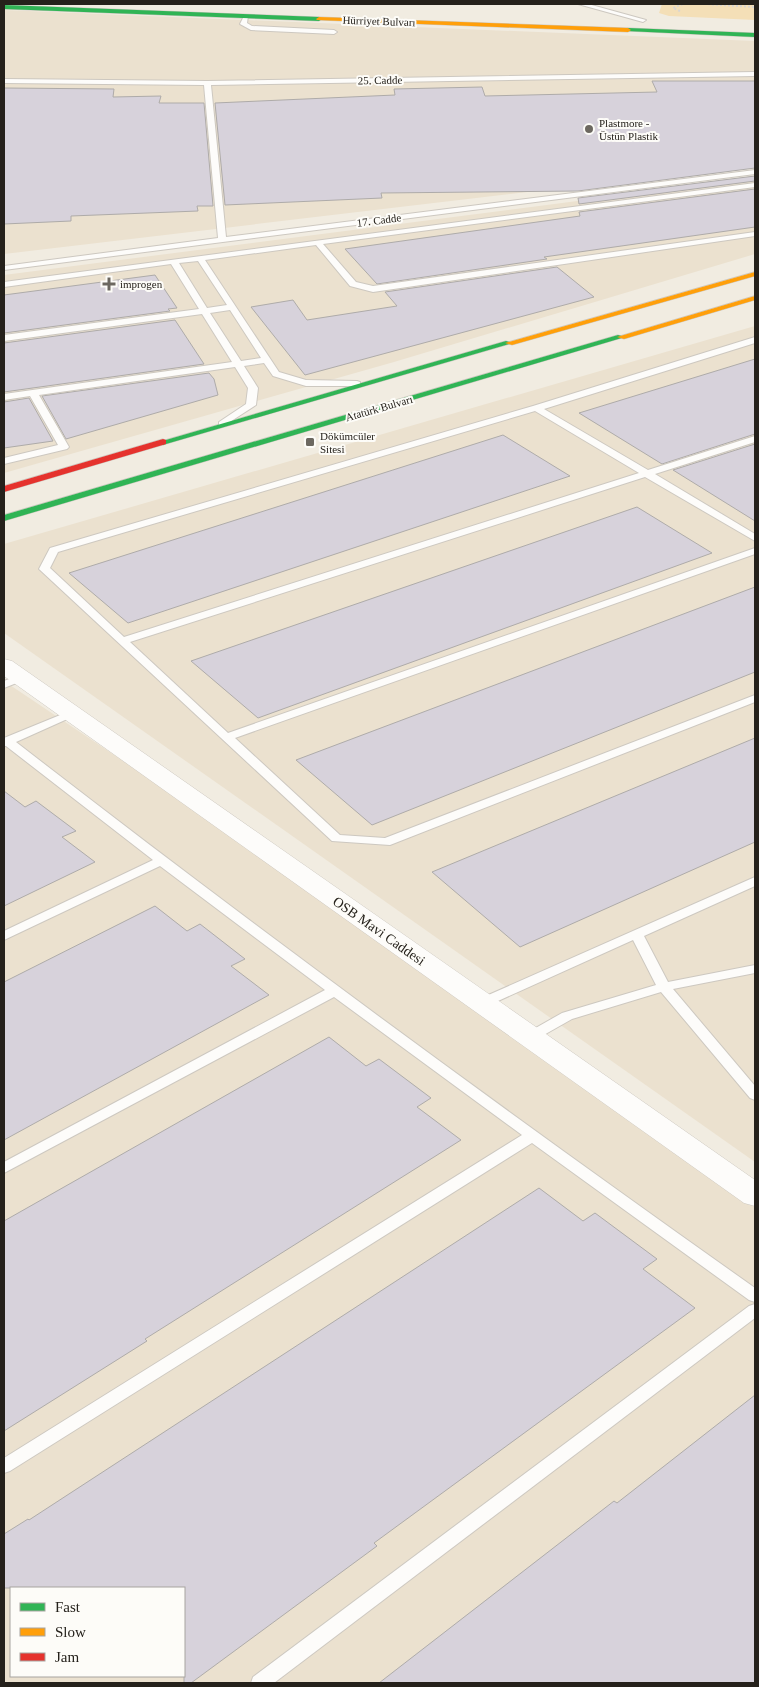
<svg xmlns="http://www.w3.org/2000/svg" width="759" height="1687" font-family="'Times New Roman',serif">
<rect width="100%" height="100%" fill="#f1ece1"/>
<!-- built -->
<g fill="#ebe1cf" fill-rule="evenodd">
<path d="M4 10 755 41V165L4 254Z"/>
<path d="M755 178V254L394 362 4 473V275Z"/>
<path d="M755 326V1162L4 633V544Z"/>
<path d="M4 681 281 867 755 1203V1683H4ZM11 1588H184V1676H11Z"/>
</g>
<!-- green -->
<path fill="#f4dfb7" d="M662 4H755V20L669 16 659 13Z"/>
<!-- building -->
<g fill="#d7d2db" stroke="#aeaba9">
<path d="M652 81H755V168L578 191 381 193 382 198 225 205 215 103 395 95 394 89 482 87 485 96 657 92Z"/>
<path d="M4 88 114 89 113 97 161 96 159 103H204L213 206H197L198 211 71 216V221L4 224Z"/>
<path d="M755 176V181L579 204 578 198Z"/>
<path d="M755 189V227L544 257 547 259 377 284 345 249 580 216 579 212Z"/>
<path d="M557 267 594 297 305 375 251 307 293 300 307 320 397 306 385 292Z"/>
<path d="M155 275 177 308 168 309 170 311 4 333V295Z"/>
<path d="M175 320 204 364 4 392V343Z"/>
<path d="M755 359V434L662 464 579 413Z"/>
<path d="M209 373 214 379 218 395 66 439 42 396Z"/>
<path d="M29 398 53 441 4 448V402Z"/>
<path d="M503 435 570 476 128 623 69 573Z"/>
<path d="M755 444V521L673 470Z"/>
<path d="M637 507 712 553 258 718 191 661Z"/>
<path d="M755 587V672L372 825 296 760Z"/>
<path d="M755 738V842L520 947 432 872Z"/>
<path d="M4 791 25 807 36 801 76 831 62 837 95 862 4 906Z"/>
<path d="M155 906 187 931 200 924 245 959 231 966 269 995 4 1140V982Z"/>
<path d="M329 1037 366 1066 379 1059 431 1098 417 1107 461 1140 145 1339 147 1341 4 1431V1221Z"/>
<path d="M539 1188 583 1221 595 1213 657 1259 643 1269 695 1308 374 1543 377 1546 191 1683H184V1588H4V1534L28 1519 29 1520Z"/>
<path d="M755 1395V1683H379L614 1501 617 1503Z"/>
</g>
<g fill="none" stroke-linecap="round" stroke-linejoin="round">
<!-- lane casing -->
<g stroke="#cdc8c0" stroke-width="2">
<g id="lane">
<path d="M578 4H588L646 20 643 22Z"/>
<path d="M244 16H248L247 23 252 26 334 30 337 32 334 34 251 30 240 24Z"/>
<path d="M755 72V76L211 85 226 237 755 170V174L4 270V266L218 238 204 85 4 83V79L207 81Z"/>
<path d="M755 183V187L323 244 356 282 373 286 755 232V236L373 292 350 286 316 245 205 260 279 372 306 380 357 381 360 382V386H306L273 376 264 363 244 366 258 388 256 405 222 427 219 426V422L246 404 248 388 235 367 39 395 69 447 67 449 4 464V458L58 445 30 396 4 400V394L232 362 202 314 4 341V335L199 309 171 264 4 287V282ZM198 261 227 305 207 308 179 263ZM230 310 261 358 241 361 210 313Z"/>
<path d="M755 337V343L544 409 648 470 755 436V442L655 474 755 534V541L645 477 130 642 228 733 755 548V554L235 738 340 835 385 838 755 695V702L390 845 332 841 39 569 50 548 533 406ZM535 411 639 473 124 637 50 568 58 552Z"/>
<path d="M20 675 26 678 24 680 4 688V681Z"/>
<path d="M70 711 76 714 74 716 16 742C258 930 505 1111 755 1288V1302L749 1300 532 1143 10 1471 4 1473V1458L522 1135 334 997 4 1173V1162L325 990 160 866 4 940V931L153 860 6 746H4V738Z"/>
<path d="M755 877V886L644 936 668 982 755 965V973L673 989 755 1086V1100L750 1098 661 992 572 1019 535 1040H525L523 1037 525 1034 562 1013 656 985 633 940 487 1006 482 1007 475 1003 477 1000Z"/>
<path d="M755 1304V1318L274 1683H251L253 1677 749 1306Z"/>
</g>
</g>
<!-- street casing -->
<g stroke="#cdc8c0" stroke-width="1">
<path id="street" d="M4 659 12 661 755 1180V1206L744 1203 4 676Z"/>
</g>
<!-- fast casing -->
<g stroke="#cdc8c0" stroke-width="1">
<g id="fast">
<path d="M4 5 319 17 322 19 319 21 4 9Z"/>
<path d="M628 28 755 33V37L626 31V29Z"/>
<path d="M618 335 625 337 4 521V515Z"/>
<path d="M506 341 513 343 166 444 163 445 159 442Z"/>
</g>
</g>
<!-- slow casing -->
<g stroke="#cdc8c0" stroke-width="1">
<g id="slow">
<path d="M319 17 628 28 631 30 628 32 317 20 316 19Z"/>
<path d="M755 272V276L512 345 505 343Z"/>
<path d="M755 296V300L624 339 617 337Z"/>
</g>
</g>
<!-- jam casing -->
<g stroke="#cdc8c0" stroke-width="1">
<path id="jam" d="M163 439 166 440V444L4 492V486Z"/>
</g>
<!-- path -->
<g stroke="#d7d5d3" stroke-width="2" stroke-dasharray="2 2" stroke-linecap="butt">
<path d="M704 4 755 7"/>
<path d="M680 11 673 8 683 4"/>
</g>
<!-- lane -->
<use href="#lane" fill="#fdfcfa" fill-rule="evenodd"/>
<!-- street -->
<use href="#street" fill="#fdfcfa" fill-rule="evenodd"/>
<!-- fast -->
<use href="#fast" fill="#30b455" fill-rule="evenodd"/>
<!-- slow -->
<use href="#slow" fill="#ff9f0a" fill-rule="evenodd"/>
<!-- jam -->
<use href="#jam" fill="#e5322d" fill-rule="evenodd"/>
</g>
<!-- markers -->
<g fill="#6c6860" stroke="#fdfcf8" stroke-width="2">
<circle cx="589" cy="129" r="5"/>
<path d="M106.5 276.5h5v5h5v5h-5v5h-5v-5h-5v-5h5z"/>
<rect x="305" y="437" width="10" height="10" rx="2.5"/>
</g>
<g text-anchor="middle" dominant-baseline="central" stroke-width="4" stroke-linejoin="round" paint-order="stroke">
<!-- far-street labels -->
<g font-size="11" fill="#25211b" stroke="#fdfcf8">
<text transform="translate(379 21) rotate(2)">Hürriyet Bulvarı</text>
<text transform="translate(380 80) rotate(-1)">25. Cadde</text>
<text transform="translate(379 220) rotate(-7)">17. Cadde</text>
<text transform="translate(379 408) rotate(-16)">Atatürk Bulvarı</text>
</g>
<!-- far-poi labels -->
<g font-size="11" fill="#25211b" stroke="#fdfcf8" text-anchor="start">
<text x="599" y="123">Plastmore -<tspan x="599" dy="13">Üstün Plastik</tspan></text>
<text x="120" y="284">improgen</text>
<text x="320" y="436">Dökümcüler<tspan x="320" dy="13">Sitesi</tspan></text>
</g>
<!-- street labels -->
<g font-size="14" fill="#25211b" stroke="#fdfcf8">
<text transform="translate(379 931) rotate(35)">OSB Mavi Caddesi</text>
</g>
</g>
<!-- border -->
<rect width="759" height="1687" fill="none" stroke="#25211b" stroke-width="10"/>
<!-- legend -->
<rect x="10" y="1587" width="175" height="90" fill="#fdfcf8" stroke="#a7a4a0"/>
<rect x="20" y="1603" width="25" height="8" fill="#30b455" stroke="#a7a4a0"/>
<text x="55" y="1612" font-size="15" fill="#25211b">Fast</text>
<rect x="20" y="1628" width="25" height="8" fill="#ff9f0a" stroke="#a7a4a0"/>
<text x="55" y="1637" font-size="15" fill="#25211b">Slow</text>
<rect x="20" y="1653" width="25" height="8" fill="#e5322d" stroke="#a7a4a0"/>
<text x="55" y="1662" font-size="15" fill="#25211b">Jam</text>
</svg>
